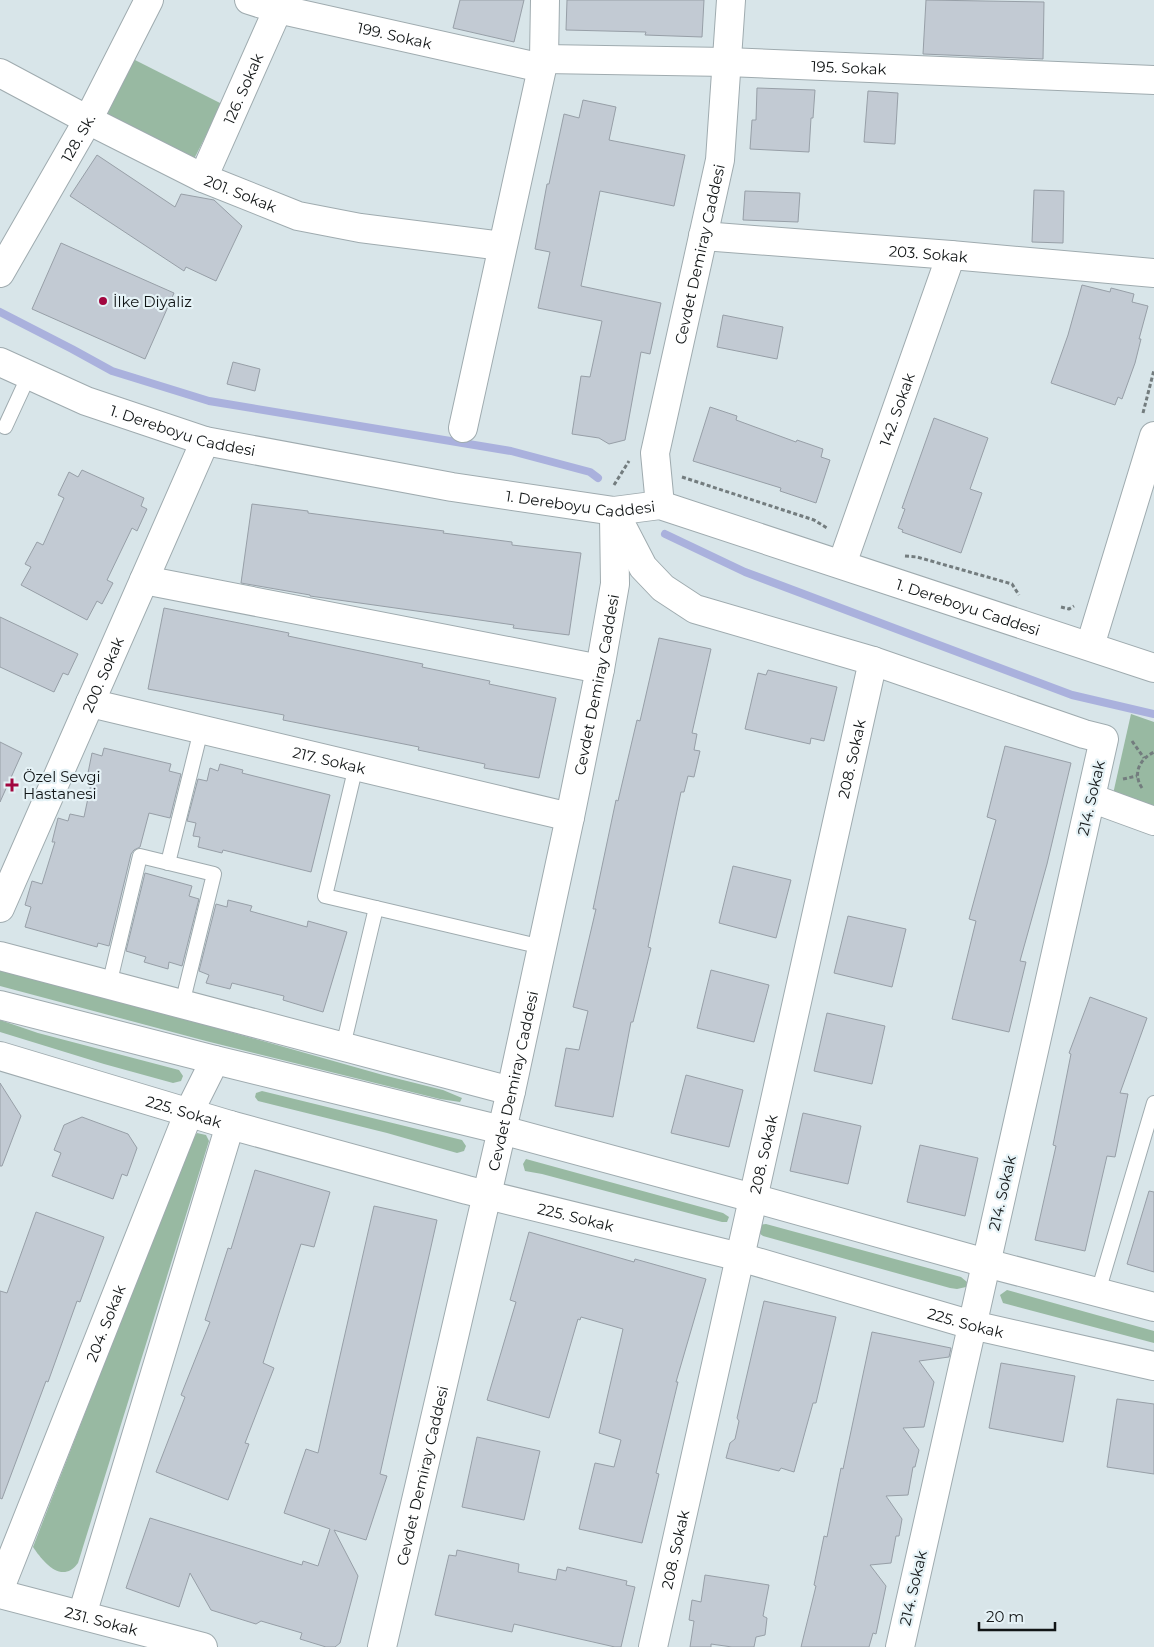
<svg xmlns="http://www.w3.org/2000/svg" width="1154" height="1647" font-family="Montserrat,sans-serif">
<rect width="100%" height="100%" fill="#d8e5e9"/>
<!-- green -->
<g fill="#98b9a2">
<path d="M133 59 222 104 194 159 105 114Z"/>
<path d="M1131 714 1154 722V809L1113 794Z"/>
<path d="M0 967 383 1075 443 1090 462 1098 460 1102 440 1099 206 1041 0 986Z"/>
<path d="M0 1020 38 1033 179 1070 183 1076 181 1081 173 1083 104 1064 0 1032Z"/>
<path d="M262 1091 462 1140 466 1146 464 1151 457 1153 387 1133 258 1101 255 1097 256 1093Z"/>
<path d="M197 1133 206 1135 209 1141 78 1563C62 1585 43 1562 33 1547L190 1143Z"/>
<path d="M526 1159 723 1213 729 1217 727 1222H722L542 1174 525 1171 523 1164Z"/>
<path d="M766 1224 961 1277 967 1282 966 1287 957 1289 950 1288 763 1236C759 1233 757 1230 759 1225Z"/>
<path d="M1007 1290 1154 1331V1343L1003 1303 1000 1295Z"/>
</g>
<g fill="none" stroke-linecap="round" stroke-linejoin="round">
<!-- stream -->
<g stroke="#aab1dd" stroke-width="8">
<path d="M0 312 72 349 112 371 209 401 511 451 590 472 598 478"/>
<path d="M665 534 745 572 1072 695 1154 714"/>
</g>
</g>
<!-- building -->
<g fill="#c2cad3" stroke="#979fa7">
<path d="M460 0H524L514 42 453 28Z"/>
<path d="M567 0H704L702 37 645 35 646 32 566 30Z"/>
<path d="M926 0 1044 2 1043 59 923 54Z"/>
<path d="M757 88 815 90 813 118H811L809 152 750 149 752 120H756Z"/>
<path d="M868 91 898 93 895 144 864 142Z"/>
<path d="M583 100 616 107 609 140 685 155 674 206 600 191 581 286 661 303 650 354 641 352 625 440 609 444 599 438 572 434 581 376 590 377 602 321 538 308 550 252 535 249 547 184H549L564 114 579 118Z"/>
<path d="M97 155 175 207 181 194 214 200 242 226 216 281 186 267 184 271 70 196Z"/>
<path d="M1034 190 1064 191 1063 243 1032 242Z"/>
<path d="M745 191 800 193 798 222 743 220Z"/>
<path d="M61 243 174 293 145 359 32 309Z"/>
<path d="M1082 285 1110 292 1111 288 1134 294 1132 302 1148 306 1139 339H1141L1135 363 1122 399 1118 397 1115 405 1051 383 1068 335Z"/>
<path d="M723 315 783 327 777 359 717 347Z"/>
<path d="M233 362 260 369 255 391 227 384Z"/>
<path d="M710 407 737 416 736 420 796 442 797 440 823 449 821 457 830 460 816 503 780 491 781 488 693 461Z"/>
<path d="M934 418 988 438 970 489 982 493 961 553 902 532 903 530 898 528 905 509 902 508Z"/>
<path d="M82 470 144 498 141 506 147 509 137 531 132 528 107 580 113 583 102 604 97 601 87 620 21 585 31 567 25 564 37 542 43 545 64 498 58 495 69 472 78 477Z"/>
<path d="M252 504 308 511V513L444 531 443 533 512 542V545L581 553 569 635 513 628 514 625 445 615 310 596V595L241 583Z"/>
<path d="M164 608 289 633 288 636 423 664 422 667 490 681 489 684 556 698 539 778 484 768 485 764 418 750 419 747 283 720 284 715 148 689Z"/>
<path d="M0 617 78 654 68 675 63 673 54 692 0 667Z"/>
<path d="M659 638 711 649 692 733 697 734 694 750 700 751 694 777 688 776 684 792H681L648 947 651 948 633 1022H631L613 1117 555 1106 566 1048 579 1050 588 1011 573 1007 596 909H593L616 800 618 801 637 720 640 721Z"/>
<path d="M768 670 837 687 824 741 811 738 810 744 745 729 758 673 766 675Z"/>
<path d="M0 742 22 753 0 802Z"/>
<path d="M1005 746 1071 763 1047 864 1020 961 1026 962 1009 1032 952 1019 976 921 969 919 996 820 987 817Z"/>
<path d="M104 748 171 764 169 771 181 774 170 818 149 813 140 847 134 850 131 854 109 946 98 943 97 947 25 927 31 907 25 905 32 881 42 884 55 842H52L58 818 68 821 70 814 84 817 92 779 87 778 92 753 102 756Z"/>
<path d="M220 764 243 770 242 773 330 795 311 872 223 850 222 853 198 847 200 837 193 836 196 823 187 821 198 779 207 781 210 768 218 771Z"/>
<path d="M733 866 791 880 776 938 719 923Z"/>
<path d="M145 873 192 886 189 896 199 899 182 966 169 962 168 969 144 962 146 957 126 951Z"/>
<path d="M228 900 252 906 250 911 307 927 308 921 347 932 323 1012 283 1000 284 996 232 983 230 989 206 983 209 975 199 971 216 904 227 907Z"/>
<path d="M848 916 906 929 892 987 834 973Z"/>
<path d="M711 970 769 985 754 1042 697 1028Z"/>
<path d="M1090 997 1147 1018 1120 1093 1128 1094 1115 1157 1107 1156 1085 1251 1035 1240 1056 1146 1053 1145 1071 1054 1069 1053Z"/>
<path d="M827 1013 885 1026 872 1084 814 1071Z"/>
<path d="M686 1075 743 1090 729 1147 671 1133Z"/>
<path d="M0 1083 21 1116 2 1166H0Z"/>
<path d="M803 1113 861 1126 848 1184 790 1171Z"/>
<path d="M82 1117 128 1134 137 1148 127 1176 122 1174 113 1199 52 1176 61 1153 54 1150 64 1125Z"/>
<path d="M920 1145 978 1158 965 1216 907 1202Z"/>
<path d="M255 1170 330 1192 314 1247 301 1244 263 1363 274 1368 245 1443 249 1444 228 1500 156 1472 185 1397 181 1395 210 1322 205 1320 228 1248 231 1249Z"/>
<path d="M1149 1191 1154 1192V1272L1127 1264Z"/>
<path d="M374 1206 437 1220 380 1474 387 1476 366 1540 334 1530 358 1576 340 1643 335 1647H326L300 1639 302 1633 261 1621 256 1624 211 1610 190 1573 179 1607 126 1588 150 1518 302 1565 303 1561 318 1566 330 1529 284 1513 306 1449 318 1453Z"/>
<path d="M36 1212 104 1237 80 1302 77 1301 48 1382 46 1381 2 1499 0 1498V1291L7 1293Z"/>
<path d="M529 1232 634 1262 635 1259 706 1279 676 1382H678L656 1473 659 1474 642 1543 579 1529 595 1463 614 1467 621 1440 599 1433 623 1329 581 1317 580 1320 578 1319 549 1418 487 1400 516 1302 510 1300Z"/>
<path d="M764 1301 836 1317 816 1403H813L794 1472 781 1468 779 1471 726 1458 730 1443 735 1439 739 1421 737 1418Z"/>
<path d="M872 1332 951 1348 949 1357 919 1361 934 1382 924 1427 903 1428 919 1450 915 1467H913L908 1495 886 1496 902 1519 899 1536H896L891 1563 870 1565 886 1586 876 1634 873 1633 869 1647H801L816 1586 814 1585 824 1536 827 1537 841 1468 843 1469Z"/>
<path d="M1001 1363 1075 1376 1063 1442 989 1428Z"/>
<path d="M1117 1399 1154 1404V1474L1107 1467Z"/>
<path d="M477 1437 540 1451 524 1520 462 1507Z"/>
<path d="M457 1550 519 1564 518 1572 556 1580 558 1569 566 1571 567 1567 627 1581 626 1585 635 1587 621 1647H615L514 1624 512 1632 435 1615 449 1555 456 1556Z"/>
<path d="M705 1575 769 1585 763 1616 767 1618 765 1635 756 1637 754 1647H732L711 1644V1647H690L694 1621 689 1620 692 1600 701 1602Z"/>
</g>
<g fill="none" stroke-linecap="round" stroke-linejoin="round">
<!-- lane casing -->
<g stroke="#9fabaf" stroke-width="16">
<g id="lane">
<path d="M5 427 29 375"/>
<path d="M356 766 325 896 542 947"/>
<path d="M168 863 201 730"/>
<path d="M109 985 140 856 214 874 182 1004"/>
<path d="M343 1046 376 908"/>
<path d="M1098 1292 1154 1103"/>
</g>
</g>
<!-- street casing -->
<g stroke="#9fabaf" stroke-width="30">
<g id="street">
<path id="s1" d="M249 0 278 9 542 68"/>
<path id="s2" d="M544 59 727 62 1154 80"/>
<path id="s3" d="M0 73 88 120 203 178 298 216 360 228 502 246"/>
<path id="s4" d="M203 178 278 9 280 0"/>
<path id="s5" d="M703 236 951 255 1154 273"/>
<path id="s6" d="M0 273 88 120 149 0"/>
<path d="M463 428 544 59 545 0"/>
<path id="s7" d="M660 505 655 453 720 160 731 0"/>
<path d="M614 511 643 567 663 588 695 609 873 661 1084 734 1104 739 900 1647"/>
<path id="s8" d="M842 564 951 255"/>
<path d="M144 580 600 669"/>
<path id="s9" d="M90 703 570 817"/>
<path d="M1091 798 1154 821"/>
<path id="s10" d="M0 908 205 441"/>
<path d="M0 956 511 1091"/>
<path d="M0 1005 215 1060 502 1130 753 1198 986 1263 1154 1307"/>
<path id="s11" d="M0 1056 230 1125 467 1190 740 1257 972 1325 1154 1366"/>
<path id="s12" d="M0 1588 189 1112 215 1060"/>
<path id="s13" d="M0 1594 203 1647"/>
<path d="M82 1615 230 1125"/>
<path id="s14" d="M382 1647 511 1091 570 817 600 669 615 584 614 517"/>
<path id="s15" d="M653 1647 873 661"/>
</g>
</g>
<!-- secondary casing -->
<g stroke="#9fabaf" stroke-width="30">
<g id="secondary">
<path id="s16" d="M0 362 86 401 205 441 452 487 614 511 660 505 1154 668"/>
<path d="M1090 646 1154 436"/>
</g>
</g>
<!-- path -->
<g stroke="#737c7e" stroke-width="3" stroke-dasharray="4 2.5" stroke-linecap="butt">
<path d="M1143 413 1154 370"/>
<path d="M682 477 814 520 827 528"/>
<path d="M614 485 629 461"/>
<path d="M905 556 917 557 1012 584 1019 595"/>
<path d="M1061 607 1069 609 1074 606"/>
<path d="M1132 741 1144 758"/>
<path d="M1123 779 1137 776"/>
<path d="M1142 788C1132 773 1140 759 1154 752"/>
</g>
<!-- lane -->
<use href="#lane" stroke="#fff" stroke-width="14"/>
<!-- street -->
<use href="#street" stroke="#fff" stroke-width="28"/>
<!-- secondary -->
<use href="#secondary" stroke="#fff" stroke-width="28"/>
</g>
<!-- markers -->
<g fill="#a2063f" stroke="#e5f2f6" stroke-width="2">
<circle cx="103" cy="301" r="5"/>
<path d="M9.5 777.5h5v5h5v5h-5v5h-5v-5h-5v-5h5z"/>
</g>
<g text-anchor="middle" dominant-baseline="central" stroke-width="4.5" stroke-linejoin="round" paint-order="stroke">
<!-- street labels -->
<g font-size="15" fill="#111516" stroke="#e5f2f6">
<text stroke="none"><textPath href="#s1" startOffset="150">199. Sokak</textPath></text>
<text stroke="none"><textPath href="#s2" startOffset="305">195. Sokak</textPath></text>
<text stroke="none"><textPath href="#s4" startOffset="98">126. Sokak</textPath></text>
<text stroke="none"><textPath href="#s6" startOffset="156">128. Sk.</textPath></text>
<text stroke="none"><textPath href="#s3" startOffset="269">201. Sokak</textPath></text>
<text stroke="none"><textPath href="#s5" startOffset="226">203. Sokak</textPath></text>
<text stroke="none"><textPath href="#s7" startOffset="256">Cevdet Demiray Caddesi</textPath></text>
<text stroke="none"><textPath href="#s8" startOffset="164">142. Sokak</textPath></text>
<text stroke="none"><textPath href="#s16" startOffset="196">1. Dereboyu Caddesi</textPath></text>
<text stroke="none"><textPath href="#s16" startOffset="601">1. Dereboyu Caddesi</textPath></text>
<text stroke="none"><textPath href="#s16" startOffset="1006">1. Dereboyu Caddesi</textPath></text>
<text stroke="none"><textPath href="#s10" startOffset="255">200. Sokak</textPath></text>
<text stroke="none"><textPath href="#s14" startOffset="986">Cevdet Demiray Caddesi</textPath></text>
<text stroke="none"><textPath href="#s15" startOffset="910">208. Sokak</textPath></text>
<text stroke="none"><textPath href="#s9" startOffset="246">217. Sokak</textPath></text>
<text transform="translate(1091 798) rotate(-77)">214. Sokak</text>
<text stroke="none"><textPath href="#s14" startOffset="581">Cevdet Demiray Caddesi</textPath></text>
<text stroke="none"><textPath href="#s11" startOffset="192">225. Sokak</textPath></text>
<text stroke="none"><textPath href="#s15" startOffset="505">208. Sokak</textPath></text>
<text transform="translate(1002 1193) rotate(-77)">214. Sokak</text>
<text stroke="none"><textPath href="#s11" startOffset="598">225. Sokak</textPath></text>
<text stroke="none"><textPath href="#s11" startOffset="1002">225. Sokak</textPath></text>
<text stroke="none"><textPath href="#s12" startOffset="285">204. Sokak</textPath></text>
<text stroke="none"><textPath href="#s14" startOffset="176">Cevdet Demiray Caddesi</textPath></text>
<text stroke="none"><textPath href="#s15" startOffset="100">208. Sokak</textPath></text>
<text transform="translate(913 1588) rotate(-77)">214. Sokak</text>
<text stroke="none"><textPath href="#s13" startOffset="105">231. Sokak</textPath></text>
</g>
<!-- poi labels -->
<g font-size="15" fill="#111516" stroke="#e5f2f6" text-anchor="start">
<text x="113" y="301">İlke Diyaliz</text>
<text x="23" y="776">Özel Sevgi<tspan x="23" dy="17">Hastanesi</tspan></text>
</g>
</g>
<!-- scale -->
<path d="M979 1622v8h76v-8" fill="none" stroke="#111516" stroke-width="2.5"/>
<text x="986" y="1622" font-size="15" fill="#111516" stroke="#e5f2f6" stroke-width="4" paint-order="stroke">20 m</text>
</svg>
